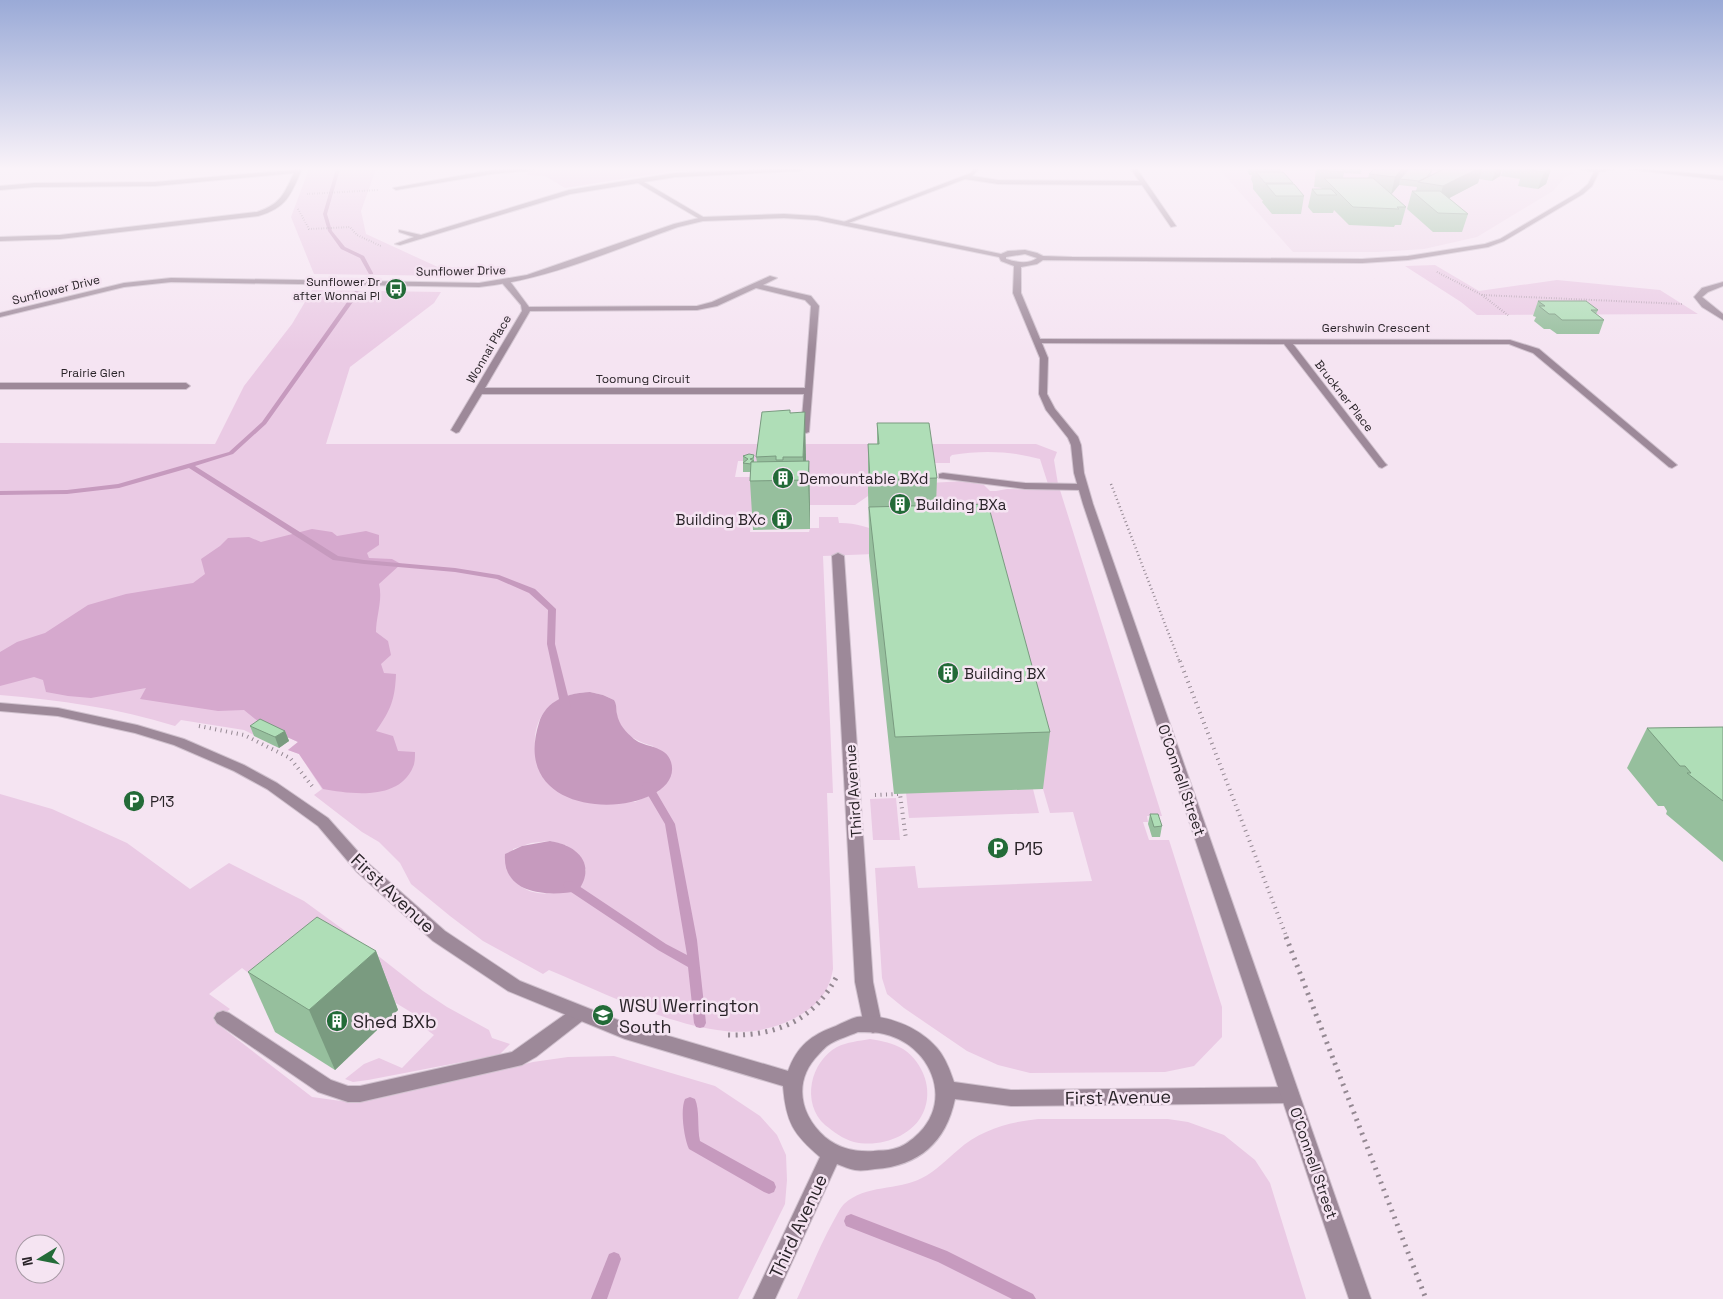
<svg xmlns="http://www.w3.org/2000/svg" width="1723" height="1299" font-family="'Space Grotesk',sans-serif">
<rect width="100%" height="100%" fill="#f5e4f2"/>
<!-- built -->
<path fill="#edd6e8" d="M1219 169H1568L1575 173 1565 177 1553 191 1477 237 1424 249 1378 252H1293Z"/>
<!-- green -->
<g fill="#eacae4" fill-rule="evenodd">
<path d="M309 169H376L361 211 366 234 453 274 452 276 314 274 291 217Z"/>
<path d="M529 169H731L673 171 565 188 545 176 527 175Z"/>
<path d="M1435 265 1479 291 1557 280 1660 290 1698 314 1477 315 1461 302 1405 266Z"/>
<path d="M312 290 441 292 434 303 350 367 326 444H1036L1057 452 1054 460 1058 484H1048L1040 459C1011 451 982 450 952 455L950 457V463H928L868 492V496L855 505H804L763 461H738L735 477H755L750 532H809L810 528H819V517H838L839 523C868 522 897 541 925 552L823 556 833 793H827L833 969C829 993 817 1006 795 1018 774 1029 749 1034 725 1031 667 1025 602 992 549 970L543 974 483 941 450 916 411 884 400 863 379 842 362 832 314 795 322 789 299 754 288 750 298 742 265 727 254 735 244 730 181 720 175 726C117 708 60 700 0 695V443L215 444 244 386 292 324ZM590 692 603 695 614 700C617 705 616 710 617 716 621 733 637 742 653 746L659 791 635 802 544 779C523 735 538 694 590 692ZM550 841 566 845 586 870 582 884C555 894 532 902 510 876L513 849 531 843Z"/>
<path d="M965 481 984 485 990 491H996L1007 489 1060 490 1162 816H1147L1148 822H1143L1149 840H1169L1222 1007V1037L1194 1066 1165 1072 1030 1073 998 1065 967 1051 904 1008 887 994 882 978 875 868 915 866 918 888 1092 881 1073 812 1050 813 1043 789 933 512 929 483Z"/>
<path d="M1033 789 1039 813 909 818 906 793Z"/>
<path d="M0 794 52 809 127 843 190 889 229 863 304 901 363 944 423 991 447 1007 489 1030 492 1038 510 1044 500 1054 488 1057 368 1080 353 1082 345 1079 364 1064 379 1058 402 1068 434 1035 420 1025 424 1020 293 941 251 975 242 968 209 994 230 1009 215 1022 312 1097 341 1101 377 1099 533 1062 568 1057 614 1056 715 1086 760 1116 777 1135 786 1155 787 1180 785 1204 738 1299H0ZM25 1244H55V1274H25Z"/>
<path d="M896 798 900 840H873L870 799Z"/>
<path d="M870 1039C882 1041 893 1043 903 1049 923 1062 934 1090 923 1113 912 1137 879 1148 854 1142 843 1139 834 1132 825 1125 801 1103 810 1062 837 1047 847 1042 859 1041 870 1039Z"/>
<path d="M1038 1119H1168L1188 1122 1224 1135 1255 1160 1270 1183 1306 1299H797C809 1273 820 1245 834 1220 837 1215 840 1208 844 1204 866 1184 897 1191 922 1178 936 1171 947 1159 958 1150 980 1130 1009 1122 1038 1119Z"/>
</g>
<!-- forest -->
<path fill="#d6a9ce" d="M312 529 332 532 337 536 366 531 379 535V545L367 553 369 558 392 559 401 564 379 584C383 600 376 616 376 632L388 641 391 655 381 664 384 673 396 674C395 699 391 710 376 731L393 736 398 751 415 752C415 757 415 763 413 767 399 801 351 794 323 789L299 754 288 750 298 742 265 727 244 710 218 711 140 699 146 688 91 698 68 696 46 692 43 680 34 677 0 686V652L17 642 45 633 88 605 126 594 193 583 205 574 201 559 220 546 228 538 249 537 261 542Z"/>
<!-- water -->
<g fill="#c69abe">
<path d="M590 692 603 695 614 700C617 705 616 709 617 714 619 725 626 732 634 739 645 748 666 745 671 762 688 817 504 833 539 723 546 700 568 693 590 692Z"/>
<path d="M550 841C577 845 597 864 578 891 549 897 502 895 505 854L522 846Z"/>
</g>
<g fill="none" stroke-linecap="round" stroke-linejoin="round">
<!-- stream -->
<g fill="#c69abe" fill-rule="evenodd">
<path d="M336 169H340L327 214 332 231 345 247 364 256 373 273V274H369L360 258 341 249 328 231 323 214Z"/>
<path d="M355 291 360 292 266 424 233 454 195 466 338 556 364 560 455 568 499 575 535 589 556 609 555 644 571 708 569 710H563L561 708 547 644 548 610 529 593 497 579 455 572 364 564 333 560 189 468 119 488 67 494 0 495V491L67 490 118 484 229 452 262 422Z"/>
<path d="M647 782 651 783 675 824 697 940 706 1023 704 1027 700 1028 696 1027 694 1023 688 967 658 950 565 888 563 885 565 882 569 881 573 882 666 944 687 955 665 824 642 785 643 783Z"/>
<path d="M690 1097 695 1099C700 1110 697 1128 700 1141L774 1182 776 1187 774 1192 769 1194 764 1192 689 1149C684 1138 680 1110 685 1099Z"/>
<path d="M851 1214 947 1251 1033 1294 1036 1299H1012L938 1262 846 1226 844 1221 846 1216Z"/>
<path d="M614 1252 619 1254 621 1259 607 1299H591L609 1254Z"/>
</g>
<!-- service casing -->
<g stroke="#d0c1ce" stroke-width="2">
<g id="service">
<path d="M943 473 1025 483 1082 484 1087 487 1082 490 1025 489 939 478V474Z"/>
<path d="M838 553 844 556 873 982 882 1025 879 1030 873 1033 867 1030 864 1025 855 982 832 556Z"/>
<path d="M580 1006 586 1008 589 1013 586 1018 536 1057 522 1065 360 1102H348L318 1092 217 1023 214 1018 217 1013 223 1011 229 1013 331 1080 348 1086H360L512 1052 574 1008Z"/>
</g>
</g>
<!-- minor casing -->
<g stroke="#d0c1ce" stroke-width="2">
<g id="minor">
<path d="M302 169C291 194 287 208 258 216L60 239 0 241V237L60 235 257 212C281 204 284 194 294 173L155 186 34 187 0 190V186L34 183 155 182Z"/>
<path d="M520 169 535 170 491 174 396 190 393 188 491 170Z"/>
<path d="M767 169H803L800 171 675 177 644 182 705 218V220L703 221 638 183 570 194 400 245 395 244 414 237 399 232V230L421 235 569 190 675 173Z"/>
<path d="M973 169H979L972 176 998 180 1139 181 1131 169H1137L1176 226 1171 227 1142 185 998 184 965 179 846 224 841 223 971 173Z"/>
<path d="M1626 169H1645L1723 176V180Z"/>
<path d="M770 276 777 278 763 285 811 296 819 306 809 432 806 433 801 430 804 394H482L459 432 456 433 451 430 522 311 521 305 503 284V280H509L529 307 697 306 712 302ZM756 288 805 300 811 306 805 388H485L530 311 697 310 717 306Z"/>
<path d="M1723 282V286L1708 292 1702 297 1723 314V320L1702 307 1694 297 1702 288Z"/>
<path d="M1035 339 1510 340 1539 349 1677 465 1672 468 1669 467 1533 353 1509 344H1293L1385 463 1387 465 1382 468 1379 467 1284 344 1038 343H1035Z"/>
<path d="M0 383H186L190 386 186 389H0Z"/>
<path d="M0 703 58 708 137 725 184 739 244 765 277 783 328 818 369 864 445 931 520 981 628 1024 788 1071C797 1046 811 1035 836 1026 842 1023 850 1019 857 1017 885 1013 919 1027 937 1048 945 1057 950 1070 954 1082L1011 1090 1290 1087 1297 1089 1299 1095 1297 1101 1290 1103 1011 1106 955 1099C946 1142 919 1166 875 1169 869 1170 861 1171 855 1170 849 1169 843 1166 837 1164L775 1299H753L820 1157C793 1134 786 1122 783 1086L625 1039 508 991 433 941 357 872 318 826 267 789 234 771 174 745 135 733 58 716 0 711ZM858 1032C867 1032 876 1032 884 1034 929 1044 954 1098 919 1133 912 1140 903 1147 893 1149 887 1151 880 1150 874 1151 855 1152 840 1149 825 1137 799 1114 793 1080 819 1054 822 1051 826 1046 830 1044 838 1039 849 1036 858 1032Z"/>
</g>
</g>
<!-- tertiary casing -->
<g stroke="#d0c1ce" stroke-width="2">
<path id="tertiary" d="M1581 169H1614L1599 172 1592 186 1583 194 1504 241 1488 247 1408 260 1362 263 1043 260 1037 264 1021 267V293L1048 358 1047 394 1055 409 1078 437 1081 445 1084 473 1093 504 1371 1299H1349L1083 504 1074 473 1071 445 1068 438 1046 410 1039 394 1040 358 1013 293 1014 266 1001 261 999 257 817 220 784 218 703 221 678 227C613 250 548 280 479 287L171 282 124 287 0 317V313L124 283 171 278 479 283 527 275 674 224 703 217 784 214 817 216 1001 254 1008 251 1025 250 1037 253 1043 256 1072 257 1362 259 1408 256 1485 244 1500 239 1579 192 1588 184 1594 172ZM1025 254 1037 258C1028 265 1016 262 1006 259V257Z"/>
</g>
<!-- path-far3 -->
<g stroke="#948892" stroke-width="2" stroke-dasharray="0.5 2" stroke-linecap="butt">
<path d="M307 194 378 190"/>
<path d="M298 209 309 229 350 227 357 235 381 246"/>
<path d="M1437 272 1482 295 1682 304"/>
<path d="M1482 295 1509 316"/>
</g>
<!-- path-far2 -->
<path stroke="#948892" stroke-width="2.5" stroke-dasharray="1 3" stroke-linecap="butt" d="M1111 484 1180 663"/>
<!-- path-far1 -->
<g stroke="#948892" stroke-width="4" stroke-dasharray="1 4.5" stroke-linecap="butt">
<path d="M1180 661 1287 938"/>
<path d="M199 726 244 735 290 758 312 786"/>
<path d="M875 795 900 794 906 839"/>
</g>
<!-- path -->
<g stroke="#948892" stroke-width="5" stroke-dasharray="2 5.5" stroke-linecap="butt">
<path d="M1286 937 1426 1299"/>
<path d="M728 1035C778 1036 815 1020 838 974"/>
</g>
<!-- service -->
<use href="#service" fill="#9d8999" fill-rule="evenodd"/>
<!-- minor -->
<use href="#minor" fill="#9d8999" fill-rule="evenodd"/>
<!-- tertiary -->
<use href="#tertiary" fill="#9d8999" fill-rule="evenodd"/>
</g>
<!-- wall -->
<g fill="#96bf9d" fill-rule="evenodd">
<path d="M1247 169H1281L1280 172 1293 183V184L1304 196 1301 214H1272L1262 202 1263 200H1262L1253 189V184L1251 179 1252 175H1249Z"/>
<path d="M1316 169H1362L1361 174 1344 173 1343 178H1368L1369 174 1374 169H1502L1500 176 1492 181 1479 179 1478 183 1449 198 1468 214 1462 232H1433L1407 209 1412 191H1416L1417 187 1399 185 1391 194 1406 207 1401 225H1395L1394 227 1349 225 1334 210 1333 213H1313L1308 207 1312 189H1321L1322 188 1314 187ZM1432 170 1439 171 1431 175Z"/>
<path d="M1503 169H1551L1546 184 1538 189 1518 186 1520 179 1501 176Z"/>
<path d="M1538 301 1598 310 1596 314 1604 320 1599 334H1557L1550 329H1544L1534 321 1536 317 1533 316Z"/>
<path d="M790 413 806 461H809L810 509V529L753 530 750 481 751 472H743V456L754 455V462H757L756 457Z"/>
<path d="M877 423 937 478 936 505 1050 732 1043 789 894 794 869 556V529L868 492V444H877Z"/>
<path d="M250 726 285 731 289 741 279 748 254 736Z"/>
<path d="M1723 727V862L1666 814 1667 811 1664 806H1658L1627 768 1647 728Z"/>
<path d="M1150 814 1162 826 1160 837H1152L1148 824Z"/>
<path d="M376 951 398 1010 335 1070 275 1032 248 972Z"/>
</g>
<!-- shaded-wall -->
<g fill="#7a9b80">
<path d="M1402 169H1412L1400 179 1399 185 1391 195 1395 177Z"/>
<path d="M1477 169H1482L1478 183 1438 204 1443 186Z"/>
<path d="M1496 169H1502L1500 176 1492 181Z"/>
<path d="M1549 169H1551L1546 184 1538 189 1544 172Z"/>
<path d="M805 412 806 458 805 480H803V457Z"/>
<path d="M809 461 810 509V529L808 480Z"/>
<path d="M285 731 289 741 279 748 275 737Z"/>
<path d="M376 951 398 1010 335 1070 309 1010Z"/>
</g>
<!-- building -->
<g fill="#afdeb7" stroke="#7a9b80">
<path d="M1318 169H1344V172L1318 170Z"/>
<path d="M1374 169H1402L1395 177 1369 174Z"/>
<path d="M1409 169H1422L1432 170 1427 177 1419 181 1400 179Z"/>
<path d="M1444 169H1477L1443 186 1418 182Z"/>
<path d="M1525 169H1549L1544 172Z"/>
<path d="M1256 172H1283L1293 183H1265Z"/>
<path d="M1324 178H1373L1406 207H1397L1399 209 1353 207Z"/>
<path d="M1266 184H1294L1304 196H1276Z"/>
<path d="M1312 189H1331L1337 195H1317Z"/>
<path d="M1412 191H1440L1468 214 1438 213Z"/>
<path d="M1538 301H1586L1598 310H1591L1604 320H1562L1555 314H1549L1539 306H1545Z"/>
<path d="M790 410V413L805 412 803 457H783V460H776V456L756 457 762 412Z"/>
<path d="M877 423H929L937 478 870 480 868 444H879Z"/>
<path d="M749 454 754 455 753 458 750 459 754 461 751 462V464L743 463 748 459 743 456Z"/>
<path d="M809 461 808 480 750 481 751 462Z"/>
<path d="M988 504 1050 732 895 737 869 507Z"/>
<path d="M260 719 285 731 275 737 250 726Z"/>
<path d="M1723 727V801L1687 773H1691L1685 766H1680L1647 728Z"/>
<path d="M1150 814H1158L1162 826 1154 827Z"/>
<path d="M317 917 376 951 309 1010 248 972Z"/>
</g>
<!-- sky -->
<linearGradient id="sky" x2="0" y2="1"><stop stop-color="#9aaad7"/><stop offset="0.48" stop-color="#faf3f9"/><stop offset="1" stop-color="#faf3f9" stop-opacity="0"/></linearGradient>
<rect width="1723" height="351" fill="url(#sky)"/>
<!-- icons -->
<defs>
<g id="bus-disc" transform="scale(1.125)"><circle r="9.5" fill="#236b38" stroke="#f5e4f2"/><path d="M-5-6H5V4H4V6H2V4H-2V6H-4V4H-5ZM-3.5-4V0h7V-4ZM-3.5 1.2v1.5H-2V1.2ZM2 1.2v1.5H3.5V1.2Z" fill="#fff"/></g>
<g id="building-disc" transform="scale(1.125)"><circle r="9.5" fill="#236b38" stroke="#f5e4f2"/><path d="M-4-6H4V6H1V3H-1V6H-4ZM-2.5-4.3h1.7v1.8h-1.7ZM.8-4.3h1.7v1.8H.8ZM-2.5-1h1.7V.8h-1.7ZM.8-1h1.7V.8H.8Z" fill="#fff"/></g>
<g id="parking-disc" transform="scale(1.125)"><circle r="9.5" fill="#236b38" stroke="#f5e4f2"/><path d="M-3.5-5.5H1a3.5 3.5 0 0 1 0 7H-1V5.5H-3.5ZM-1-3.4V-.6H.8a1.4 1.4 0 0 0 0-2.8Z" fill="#fff"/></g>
<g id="university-disc" transform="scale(1.125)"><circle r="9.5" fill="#236b38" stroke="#f5e4f2"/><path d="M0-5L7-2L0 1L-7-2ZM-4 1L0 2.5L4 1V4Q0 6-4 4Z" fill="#fff"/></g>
</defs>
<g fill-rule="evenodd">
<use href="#bus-disc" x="396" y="289"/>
<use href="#building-disc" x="783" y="478"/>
<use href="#building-disc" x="900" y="504"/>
<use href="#building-disc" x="782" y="519"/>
<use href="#building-disc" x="948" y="673"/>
<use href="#parking-disc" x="134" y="801"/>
<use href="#parking-disc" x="998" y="848"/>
<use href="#university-disc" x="603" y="1015"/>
<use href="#building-disc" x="337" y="1021"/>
</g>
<g text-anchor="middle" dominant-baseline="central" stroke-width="5" stroke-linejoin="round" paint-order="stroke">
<!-- far-street labels -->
<g font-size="12" fill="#2a2429" stroke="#f5e4f2">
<text transform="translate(461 271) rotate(-1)">Sunflower Drive</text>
<text transform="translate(56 290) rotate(-14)">Sunflower Drive</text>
<text x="1376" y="328">Gershwin Crescent</text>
<text transform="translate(489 349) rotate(-60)">Wonnai Place</text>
<text x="93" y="373">Prairie Glen</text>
<text x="643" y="379">Toomung Circuit</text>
<text transform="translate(1344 396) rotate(52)">Bruckner Place</text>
</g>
<!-- far-poi labels -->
<g font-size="12" fill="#2a2429" stroke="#f5e4f2" text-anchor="end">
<text x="380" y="282">Sunflower Dr<tspan x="380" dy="14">after Wonnai Pl</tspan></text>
</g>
<!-- poi labels -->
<g font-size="15" fill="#2a2429" stroke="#f5e4f2" text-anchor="start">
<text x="799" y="478">Demountable BXd</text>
<text x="916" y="504">Building BXa</text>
<text x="766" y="519" text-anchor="end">Building BXc</text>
<text x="964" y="673">Building BX</text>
<text x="150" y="801">P13</text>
</g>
<!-- street labels -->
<g font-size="15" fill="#2a2429" stroke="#f5e4f2">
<text transform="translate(1182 780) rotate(71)">O'Connell Street</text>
<text transform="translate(853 791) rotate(-94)">Third Avenue</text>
<text transform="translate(1314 1163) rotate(71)">O'Connell Street</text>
</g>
<!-- near-poi labels -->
<g font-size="18" fill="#2a2429" stroke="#f5e4f2" text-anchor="start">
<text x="1014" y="848">P15</text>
<text x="619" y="1005">WSU Werrington<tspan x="619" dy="21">South</tspan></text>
<text x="353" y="1021">Shed BXb</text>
</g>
<!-- near-street labels -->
<g font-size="18" fill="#2a2429" stroke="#f5e4f2">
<text transform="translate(393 893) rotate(43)">First Avenue</text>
<text transform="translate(1118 1097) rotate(-1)">First Avenue</text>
<text transform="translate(798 1226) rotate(-65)">Third Avenue</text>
</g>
</g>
<!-- north arrow -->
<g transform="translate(40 1259) rotate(260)"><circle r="24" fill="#f5e4f2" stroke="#a497a2"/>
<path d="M0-4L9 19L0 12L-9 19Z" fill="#236b38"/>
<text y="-8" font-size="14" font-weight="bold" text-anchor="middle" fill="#2a2429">N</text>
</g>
</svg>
